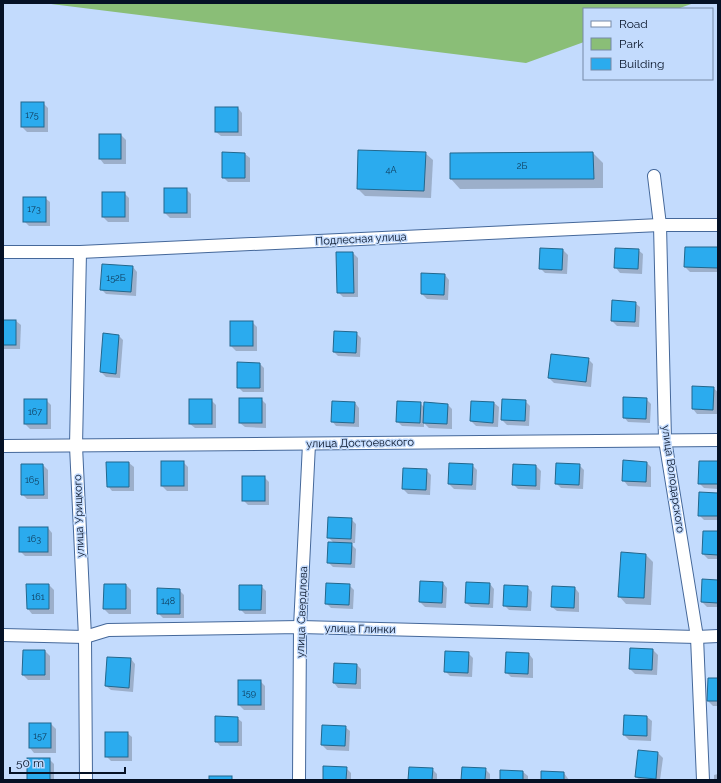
<svg xmlns="http://www.w3.org/2000/svg" width="721" height="783" font-family="Raleway,sans-serif">
<rect width="100%" height="100%" fill="#c3dbfd"/>
<!-- green -->
<path fill="#8abe77" d="M43 3H694L677 9H584V42L526 63Z"/>
<!-- shadow -->
<g fill="#0003">
<path d="M43 103 48 108V132H27L22 127Z"/>
<path d="M238 108 242 113V136H221L216 132Z"/>
<path d="M100 135H121L126 140V164H104L100 159Z"/>
<path d="M425 153 433 160 431 198 365 196 358 189Z"/>
<path d="M593 153 603 163V188L460 189 451 179Z"/>
<path d="M245 154 250 158V182H228L223 177Z"/>
<path d="M186 189 191 194V218H170L165 213Z"/>
<path d="M124 193 129 198V222H108L103 217Z"/>
<path d="M45 198 50 202V226H29L24 221Z"/>
<path d="M718 248V272H690L685 267Z"/>
<path d="M541 249 563 250 568 255 567 274 545 273 540 268Z"/>
<path d="M638 250 643 254 642 274 620 273 616 268Z"/>
<path d="M353 253 358 258V297H343L338 292Z"/>
<path d="M133 267 137 272 136 296 106 294 101 289Z"/>
<path d="M445 275 449 280 448 300 427 299 422 294Z"/>
<path d="M635 303 640 307 639 327 617 326 612 321Z"/>
<path d="M3 321H16L21 325 20 349H3Z"/>
<path d="M252 322 257 327V351H236L231 346Z"/>
<path d="M356 333 361 338 360 357 338 356 334 352Z"/>
<path d="M119 336 123 340 120 378 106 377 101 372Z"/>
<path d="M588 359 593 364 591 387 554 383 549 378Z"/>
<path d="M260 364 264 368V392H243L238 387Z"/>
<path d="M713 388 718 392 717 414H697L693 409Z"/>
<path d="M261 399 266 404V428L245 427 240 423Z"/>
<path d="M646 399 651 404 650 423 628 422 624 417Z"/>
<path d="M25 400H46L51 405V429H30L25 424Z"/>
<path d="M211 400 216 405V428H195L190 424Z"/>
<path d="M525 401 530 406 529 426 507 425 502 420Z"/>
<path d="M355 403 359 408V427L336 426 332 421Z"/>
<path d="M420 403 425 408 448 405 452 409V429L429 428 424 423V427L402 426 397 421Z"/>
<path d="M494 403 499 407 498 427 476 426 471 421Z"/>
<path d="M183 462 188 467V491H167L162 486Z"/>
<path d="M718 462V489L704 488 699 483Z"/>
<path d="M129 463 134 467V491H112L108 486Z"/>
<path d="M647 463 651 467V487L628 486 624 481Z"/>
<path d="M43 465 48 470V499H27L22 494Z"/>
<path d="M472 465 477 470 476 490 454 489 449 484Z"/>
<path d="M514 465 536 466 541 471 540 490 518 489 513 484Z"/>
<path d="M579 465 584 470 583 489 561 488 556 483Z"/>
<path d="M426 470 431 475 430 495 408 494 403 489Z"/>
<path d="M264 477 269 482V505H248L243 500Z"/>
<path d="M718 494V520H704L699 515Z"/>
<path d="M351 519 356 524 355 543H350L356 549 355 568 333 567 328 562 334 543 328 537Z"/>
<path d="M48 528 52 533V556H25L20 551Z"/>
<path d="M718 532V559H708L703 554Z"/>
<path d="M622 553 646 555 653 562 651 605 626 604 619 596Z"/>
<path d="M718 581V607H707L702 602Z"/>
<path d="M443 583 447 588 446 608 425 607 420 602Z"/>
<path d="M490 584 494 589 493 608 471 607 466 603Z"/>
<path d="M49 585 54 590V614H32L28 609Z"/>
<path d="M105 585H126L131 590V614H109L104 609Z"/>
<path d="M349 585 354 590 353 609 331 608 326 603Z"/>
<path d="M261 586 266 591V614H245L240 609Z"/>
<path d="M527 587 532 592 531 611 509 610 504 605Z"/>
<path d="M575 588 579 593V612L557 611 552 607Z"/>
<path d="M179 590 184 595V618H163L158 613Z"/>
<path d="M631 649 653 650 658 655 657 675 635 674 630 669Z"/>
<path d="M45 651 50 656V680H28L23 675Z"/>
<path d="M468 653 473 658 472 677 450 676 445 671Z"/>
<path d="M529 654 533 659V678L511 677 506 672Z"/>
<path d="M131 659 135 664 133 692 111 690 106 686Z"/>
<path d="M357 665 361 669V689L338 688 334 683Z"/>
<path d="M718 679V706H713L708 701Z"/>
<path d="M260 681 265 686V710H244L239 705Z"/>
<path d="M625 716 647 717 652 721 651 741 629 740 624 735Z"/>
<path d="M237 718 242 722V746H220L216 741Z"/>
<path d="M30 724H51L56 729V753H34L30 748Z"/>
<path d="M323 726 345 727 350 731 349 751 327 750 322 745Z"/>
<path d="M127 733 132 737V761H111L106 756Z"/>
<path d="M658 753 663 758 660 780H640L636 777Z"/>
<path d="M49 759 54 764V780H28Z"/>
<path d="M346 768 351 773V780H324Z"/>
<path d="M432 769 437 774V780H409Z"/>
<path d="M485 769 490 774V780H462Z"/>
<path d="M523 772 528 776V780H501Z"/>
<path d="M564 773 569 780H542Z"/>
<path d="M718 774V780H714V775Z"/>
</g>
<!-- building -->
<g fill="#2babee" stroke="#23678d">
<rect x="21" y="102" width="23" height="25"/>
<rect x="215" y="107" width="23" height="25"/>
<rect x="99" y="134" width="22" height="25"/>
<path d="M358 150 426 152 424 191 357 189Z"/>
<path d="M222 152 245 153V178H222Z"/>
<path d="M593 152 594 179H450V153Z"/>
<rect x="164" y="188" width="23" height="25"/>
<rect x="102" y="192" width="23" height="25"/>
<rect x="23" y="197" width="23" height="25"/>
<path d="M685 247H718V268L684 267Z"/>
<path d="M540 248 563 249 562 270 539 269Z"/>
<path d="M615 248 639 249 638 269 614 268Z"/>
<path d="M336 252H353L354 293H337Z"/>
<path d="M102 264 133 266 131 292 100 290Z"/>
<path d="M421 273 445 274 444 295 421 294Z"/>
<path d="M612 300 636 302 635 322 611 321Z"/>
<rect x="3" y="320" width="13" height="25"/>
<rect x="230" y="321" width="23" height="25"/>
<path d="M334 331 357 332 356 353 333 352Z"/>
<path d="M103 333 119 335 116 374 100 372Z"/>
<path d="M551 354 589 358 586 382 548 378Z"/>
<path d="M237 362 260 363V388H237Z"/>
<path d="M692 386 714 387 713 410 692 409Z"/>
<path d="M623 397 647 398 646 419 623 418Z"/>
<rect x="239" y="398" width="23" height="25"/>
<rect x="24" y="399" width="23" height="25"/>
<rect x="189" y="399" width="23" height="25"/>
<path d="M502 399 526 400 525 421 501 420Z"/>
<path d="M332 401 355 402 354 423 331 422Z"/>
<path d="M397 401 421 402 420 423 396 422Z"/>
<path d="M471 401 494 402 493 423 470 421Z"/>
<path d="M424 402 448 404 447 424 423 423Z"/>
<path d="M623 460 647 462 646 482 622 481Z"/>
<rect x="161" y="461" width="23" height="25"/>
<path d="M699 461H718V484H698Z"/>
<path d="M106 462H129V487H107Z"/>
<path d="M449 463 473 464 472 485 448 484Z"/>
<path d="M556 463 580 464 579 485 555 484Z"/>
<path d="M21 464H43L44 495H21Z"/>
<path d="M513 464 536 465V486L512 485Z"/>
<path d="M403 468 427 469 426 490 402 489Z"/>
<rect x="242" y="476" width="23" height="25"/>
<path d="M699 492 718 493V516H698Z"/>
<path d="M328 517 352 518 351 539 327 538Z"/>
<rect x="19" y="527" width="29" height="25"/>
<path d="M703 531H718V555L702 554Z"/>
<path d="M328 542 352 543 351 564 327 563Z"/>
<path d="M621 552 646 554 644 598 618 597Z"/>
<path d="M702 579 718 580V603L701 602Z"/>
<path d="M420 581 443 582 442 603 419 602Z"/>
<path d="M466 582 490 583 489 604 465 603Z"/>
<path d="M326 583 350 584 349 605 325 604Z"/>
<path d="M26 584H49V609H27Z"/>
<path d="M104 584H126V609H103Z"/>
<path d="M239 585H262L261 610H239Z"/>
<path d="M504 585 528 586 527 607 503 606Z"/>
<path d="M552 586 575 587 574 608 551 607Z"/>
<path d="M157 588 180 589V614H157Z"/>
<path d="M630 648 653 649 652 670 629 669Z"/>
<path d="M23 650H45V675H22Z"/>
<path d="M445 651 469 652 468 673 444 672Z"/>
<path d="M506 652 529 653 528 674 505 673Z"/>
<path d="M107 657 131 658 129 688 105 686Z"/>
<path d="M334 663 357 664 356 684 333 683Z"/>
<path d="M708 678H718V701H707Z"/>
<rect x="238" y="680" width="23" height="25"/>
<path d="M624 715 647 716V736L623 735Z"/>
<path d="M215 716 238 717V742H215Z"/>
<rect x="29" y="723" width="22" height="25"/>
<path d="M322 725 346 726 345 746 321 745Z"/>
<rect x="105" y="732" width="23" height="25"/>
<path d="M638 750 658 752 656 779 635 777Z"/>
<rect x="27" y="758" width="23" height="22"/>
<path d="M323 766 347 767 346 780H323Z"/>
<path d="M409 767 433 768 432 780H408Z"/>
<path d="M462 767 486 768 485 780H461Z"/>
<path d="M500 770 523 771V780H500Z"/>
<path d="M541 771 564 772V780H541Z"/>
<rect x="209" y="776" width="23" height="4"/>
</g>
<g fill="none" stroke-linecap="round" stroke-linejoin="round">
<!-- street casing -->
<g stroke="#45689a" stroke-width="14">
<g id="street">
<path d="M654 176 660 225 665 440 697 637 703 780"/>
<path d="M3 252H80L660 225H718"/>
<path d="M80 252 76 446 85 637 86 780"/>
<path d="M3 446 718 440"/>
<path d="M3 635 85 637 108 630 300 627 697 637 718 636"/>
<path d="M299 780 300 627 309 444"/>
</g>
</g>
<!-- street -->
<use href="#street" stroke="#fff" stroke-width="12"/>
</g>
<g text-anchor="middle" dominant-baseline="central" stroke-width="3" stroke-linejoin="round" paint-order="stroke">
<!-- number labels -->
<g font-size="9" fill="#0e3857">
<text x="32" y="115">175</text>
<text x="522" y="166">2Б</text>
<text x="391" y="170">4А</text>
<text x="34" y="209">173</text>
<text x="116" y="278">152Б</text>
<text x="35" y="412">167</text>
<text x="32" y="480">165</text>
<text x="34" y="539">163</text>
<text x="38" y="597">161</text>
<text x="168" y="601">148</text>
<text x="249" y="693">159</text>
<text x="40" y="736">157</text>
</g>
<!-- street labels -->
<g font-size="11" fill="#051125" stroke="#c3dbfd">
<text transform="translate(361 239) rotate(-3)">Подлесная улица</text>
<text transform="translate(360 443) rotate(-1)">улица Достоевского</text>
<text transform="translate(673 479) rotate(82)">улица Володарского</text>
<text transform="translate(79 516) rotate(-92)">улица Урицкого</text>
<text transform="translate(302 612) rotate(-88)">улица Свердлова</text>
<text transform="translate(360 629) rotate(1)">улица Глинки</text>
</g>
</g>
<!-- border -->
<rect width="721" height="783" fill="none" stroke="#051125" stroke-width="8"/>
<!-- legend -->
<rect x="583" y="8" width="130" height="72" fill="#c3dbfd" stroke="#778aa7"/>
<rect x="591" y="21" width="20" height="6" fill="#ffffff" stroke="#778aa7"/>
<text x="619" y="28" font-size="12" fill="#051125">Road</text>
<rect x="591" y="38" width="20" height="12" fill="#8abe77" stroke="#778aa7"/>
<text x="619" y="48" font-size="12" fill="#051125">Park</text>
<rect x="591" y="58" width="20" height="12" fill="#2babee" stroke="#778aa7"/>
<text x="619" y="68" font-size="12" fill="#051125">Building</text>
<!-- scale -->
<path d="M10 767v6h115v-6" fill="none" stroke="#051125" stroke-width="2"/>
<text x="16" y="767" font-size="12" fill="#051125" stroke="#c3dbfd" stroke-width="3" paint-order="stroke">50 m</text>
</svg>
